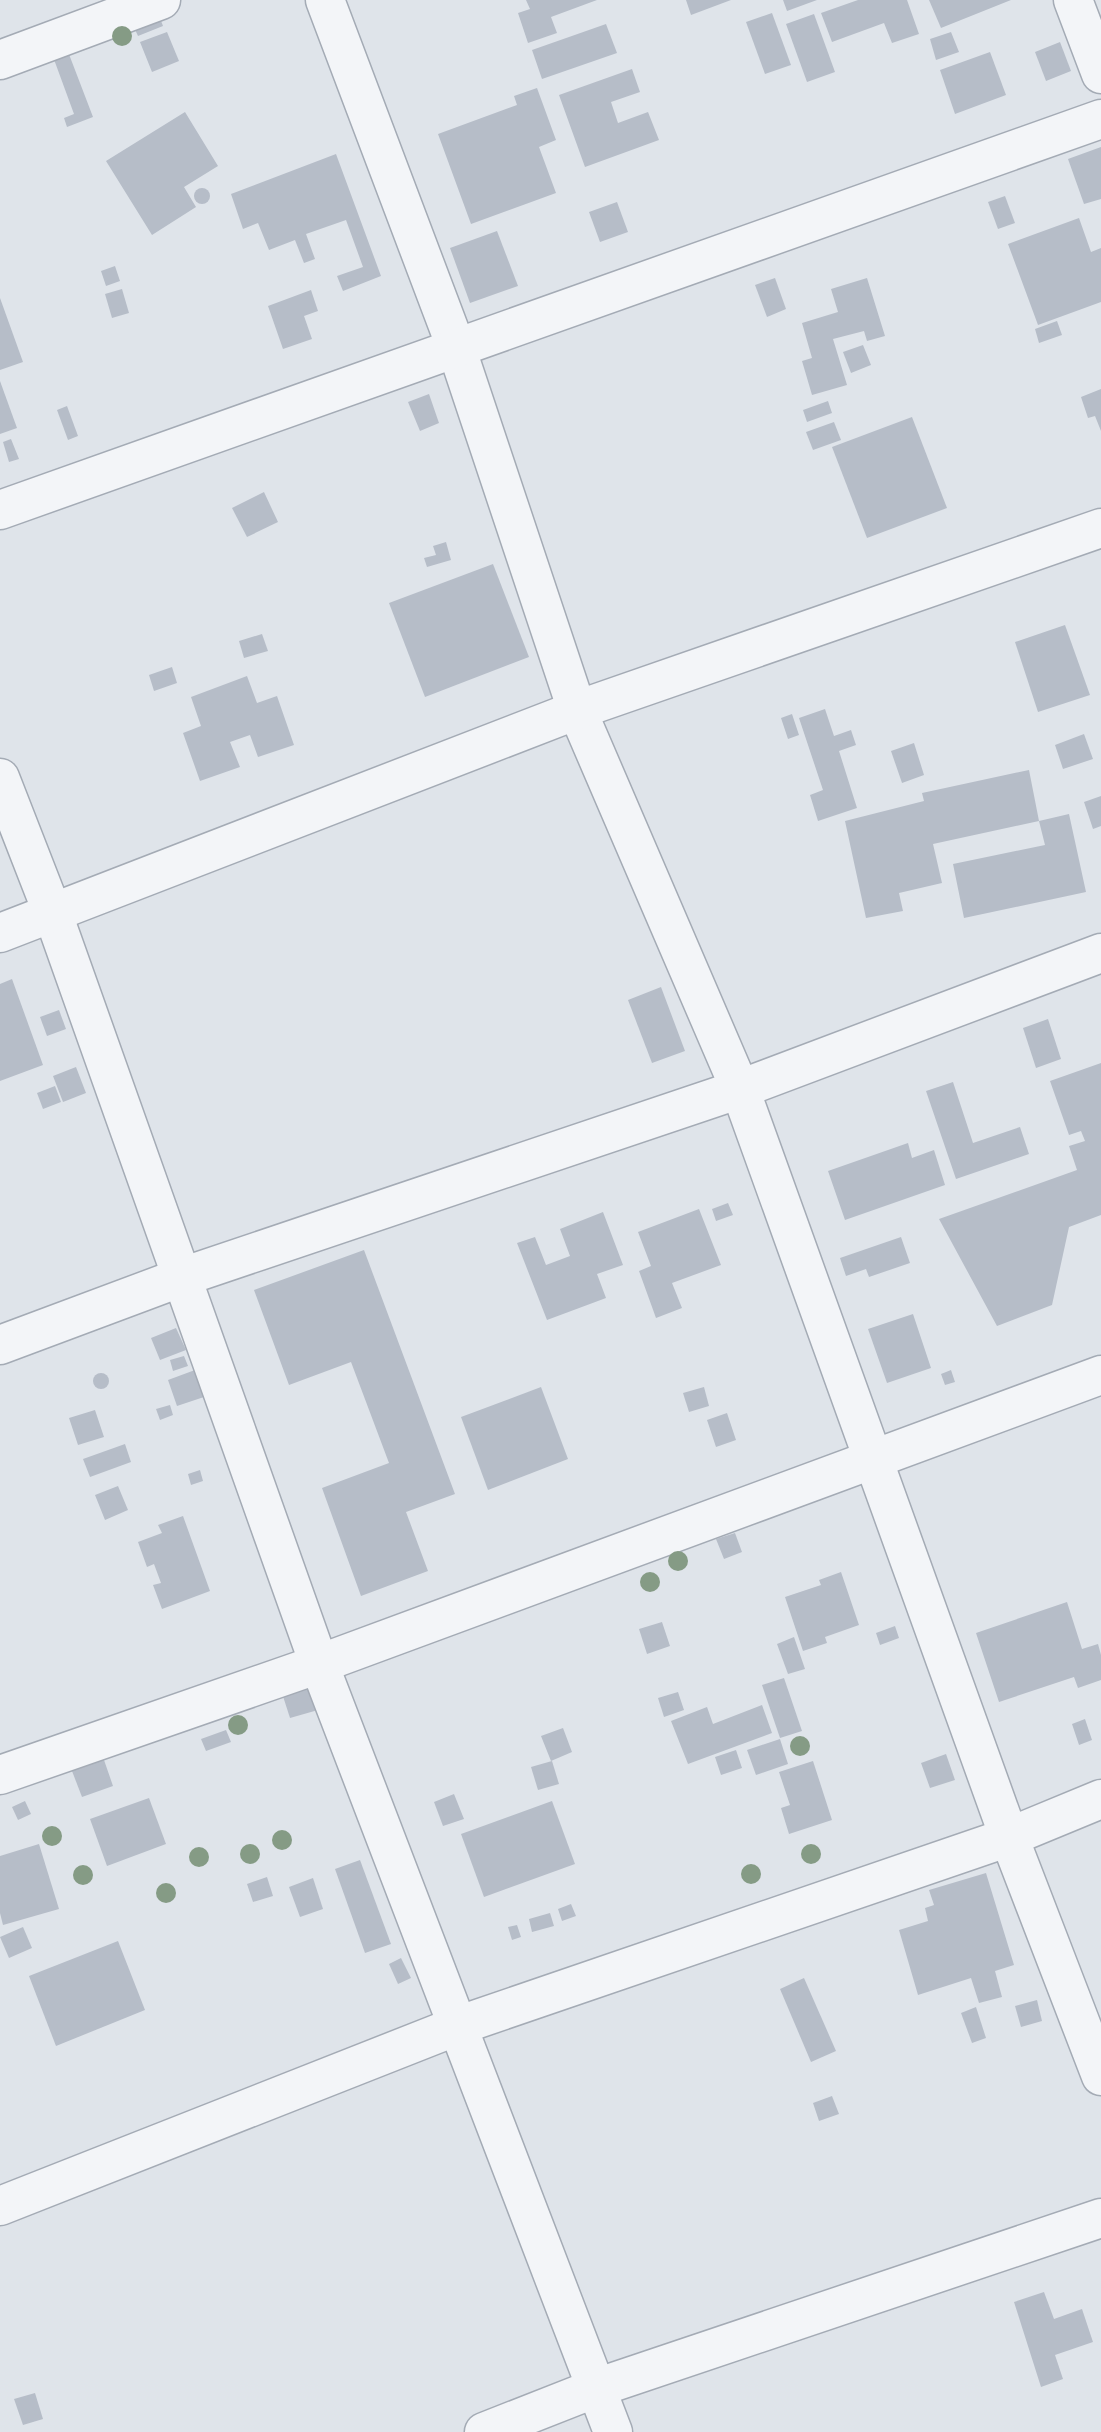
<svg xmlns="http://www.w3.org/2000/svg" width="1101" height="2432" font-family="'Public Sans',sans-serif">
<rect width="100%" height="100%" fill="#dfe4ea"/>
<!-- building -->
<g fill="#b6bdc8">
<path d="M526 0H597L551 17 557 33 528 43 518 13 530 9Z"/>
<path d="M686 0H731L691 15Z"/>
<path d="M783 0H817L787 11Z"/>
<path d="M858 0H907L919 34 892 43 884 23 832 42 821 13Z"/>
<path d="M929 0H1011L941 28Z"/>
<path d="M158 13 163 26 138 36 132 23Z"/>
<path d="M772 13 791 65 765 74 746 22Z"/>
<path d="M814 14 835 72 807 82 786 24Z"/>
<path d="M606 24 617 53 542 79 532 50Z"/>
<path d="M167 32 179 61 152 72 140 42Z"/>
<path d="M951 32 959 52 936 60 930 39Z"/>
<path d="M1060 42 1071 71 1046 81 1035 52Z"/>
<path d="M67 49 93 117 67 127 64 118 74 114 52 54Z"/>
<path d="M990 52 1006 95 955 114 940 70Z"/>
<path d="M632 69 640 92 611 102 618 123 648 112 659 140 585 167 559 95Z"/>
<path d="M537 88 556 140 539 147 556 193 471 224 438 134 517 105 514 96Z"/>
<path d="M185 112 218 166 184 187 196 207 152 235 106 161Z"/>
<path d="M1101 147V199L1084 204 1068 159Z"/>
<path d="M336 154 381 276 343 291 337 276 363 267 346 220 306 234 315 259 304 263 295 240 269 250 258 223 243 229 231 194Z"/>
<circle cx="202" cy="196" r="8"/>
<path d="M1005 196 1015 223 998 229 988 202Z"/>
<path d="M617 202 628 232 600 242 589 212Z"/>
<path d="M1079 218 1091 252 1101 248V302L1038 325 1008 244Z"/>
<path d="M497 231 518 286 470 303 450 248Z"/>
<path d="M115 266 120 281 106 286 101 271Z"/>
<path d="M775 278 786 309 767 317 755 285Z"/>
<path d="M867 278 885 336 867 341 864 331 833 339 847 385 812 395 802 361 812 358 802 323 838 312 831 289Z"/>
<path d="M122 289 129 313 112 318 105 294Z"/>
<path d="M311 290 318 311 304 316 312 339 283 349 268 306Z"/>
<path d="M0 298 23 362 0 370Z"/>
<path d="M1057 321 1062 335 1039 343 1035 329Z"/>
<path d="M863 345 871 365 851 373 843 352Z"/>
<path d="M0 381 17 428 0 434Z"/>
<path d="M1101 389V431L1095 416 1088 418 1081 397Z"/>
<path d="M429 394 439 423 420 431 408 402Z"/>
<path d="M828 401 832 413 807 422 803 410Z"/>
<path d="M67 406 78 436 68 440 57 410Z"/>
<path d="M912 417 947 508 867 538 832 447Z"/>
<path d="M834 422 841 440 813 450 806 432Z"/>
<path d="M11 439 19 459 9 462 3 442Z"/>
<path d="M264 492 278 522 247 537 232 508Z"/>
<path d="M446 542 451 560 427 567 424 558 436 555 433 546Z"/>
<path d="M493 564 529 657 425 697 389 603Z"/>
<path d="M1065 625 1090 695 1038 712 1015 642Z"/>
<path d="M262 634 268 651 244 658 239 641Z"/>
<path d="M172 667 177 683 154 691 149 675Z"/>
<path d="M247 676 257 703 277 696 294 745 258 757 250 735 230 742 240 767 200 781 183 733 201 726 191 697Z"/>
<path d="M825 709 834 736 851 730 856 745 839 751 857 808 818 821 810 795 823 790 799 718Z"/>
<path d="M792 714 799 735 788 739 781 718Z"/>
<path d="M1084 734 1093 759 1063 769 1055 745Z"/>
<path d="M914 743 924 775 902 783 891 751Z"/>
<path d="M1029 770 1039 821 933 844 942 883 899 893 903 911 866 918 845 821 924 801 922 793Z"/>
<path d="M1101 796V826L1093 829 1084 802Z"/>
<path d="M1069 814 1086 892 964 918 953 864 1045 845 1039 821Z"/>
<path d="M12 979 43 1065 0 1081V984Z"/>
<path d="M661 987 685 1051 652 1063 628 1000Z"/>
<path d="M59 1010 66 1029 47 1036 40 1017Z"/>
<path d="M1048 1019 1061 1059 1036 1068 1023 1028Z"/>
<path d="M1101 1063V1215L1069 1227 1052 1305 997 1326 939 1219 1077 1170 1069 1146 1085 1141 1081 1131 1069 1135 1050 1081Z"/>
<path d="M76 1067 86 1093 63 1102 53 1076Z"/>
<path d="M953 1082 973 1143 1020 1127 1029 1154 956 1179 926 1091Z"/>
<path d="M55 1086 61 1102 43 1109 37 1093Z"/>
<path d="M908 1143 912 1158 934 1150 945 1185 845 1220 828 1171Z"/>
<path d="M728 1203 733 1215 716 1221 712 1209Z"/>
<path d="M699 1209 721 1265 672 1283 682 1308 656 1318 639 1271 651 1266 638 1232Z"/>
<path d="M603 1212 623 1265 597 1274 606 1298 547 1320 517 1243 535 1237 546 1265 570 1256 560 1229Z"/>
<path d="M901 1237 910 1263 869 1277 866 1269 846 1276 840 1258Z"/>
<path d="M364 1250 455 1494 406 1512 428 1571 361 1596 322 1488 389 1463 351 1362 289 1385 254 1290Z"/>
<path d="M913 1314 931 1368 887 1383 868 1329Z"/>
<path d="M176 1328 186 1350 160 1360 151 1338Z"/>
<path d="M184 1356 188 1366 173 1371 170 1360Z"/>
<path d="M195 1370 204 1397 177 1406 168 1380Z"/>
<path d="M951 1370 955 1382 945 1385 941 1374Z"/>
<circle cx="101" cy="1381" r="8"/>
<path d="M541 1387 568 1459 488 1490 461 1417Z"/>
<path d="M704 1387 709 1406 689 1412 683 1393Z"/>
<path d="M170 1405 173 1415 160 1420 156 1409Z"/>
<path d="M95 1410 104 1437 78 1445 69 1418Z"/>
<path d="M727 1413 736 1440 716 1447 707 1420Z"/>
<path d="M125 1444 131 1462 90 1477 83 1459Z"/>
<path d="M200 1470 203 1481 191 1485 188 1474Z"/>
<path d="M118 1486 128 1510 105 1520 95 1495Z"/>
<path d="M183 1516 210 1591 162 1609 153 1585 161 1583 154 1564 147 1567 138 1542 162 1533 158 1525Z"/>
<path d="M735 1533 742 1552 724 1559 716 1539Z"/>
<path d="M841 1572 859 1625 825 1637 827 1643 803 1651 785 1597 821 1585 819 1580Z"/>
<path d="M1067 1602 1082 1649 1098 1644 1101 1655V1680L1078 1688 1074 1677 999 1702 976 1633Z"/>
<path d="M662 1622 670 1646 647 1654 639 1629Z"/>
<path d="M895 1626 899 1638 880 1645 876 1633Z"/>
<path d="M794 1637 805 1669 788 1674 777 1644Z"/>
<path d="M784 1678 802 1731 780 1738 762 1685Z"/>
<path d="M309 1682 318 1710 290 1718 281 1690Z"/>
<path d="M678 1692 684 1710 664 1717 658 1698Z"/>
<path d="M762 1705 772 1733 688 1764 671 1721 707 1707 713 1724Z"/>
<path d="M1085 1719 1092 1740 1079 1745 1072 1724Z"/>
<path d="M563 1728 572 1752 551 1761 541 1736Z"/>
<path d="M226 1730 231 1742 206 1751 201 1739Z"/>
<path d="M780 1739 788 1764 756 1775 747 1750Z"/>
<path d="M736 1750 742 1768 721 1775 715 1757Z"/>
<path d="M946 1754 955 1780 930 1788 921 1763Z"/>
<path d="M104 1760 113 1786 82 1797 72 1771Z"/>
<path d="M552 1761 559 1784 538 1790 531 1767Z"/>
<path d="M813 1761 832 1820 789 1834 781 1808 790 1805 779 1772Z"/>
<path d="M454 1794 464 1819 443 1826 434 1802Z"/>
<path d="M149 1798 166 1844 107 1866 90 1819Z"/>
<path d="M25 1801 31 1814 18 1820 12 1807Z"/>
<path d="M552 1801 575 1864 484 1897 461 1834Z"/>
<path d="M39 1844 59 1909 3 1925 0 1913V1856Z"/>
<path d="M360 1860 391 1944 365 1953 335 1869Z"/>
<path d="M986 1873 1014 1965 995 1971 1002 1997 979 2003 971 1978 918 1995 899 1930 928 1921 925 1908 934 1905 929 1890Z"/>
<path d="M267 1877 273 1896 253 1902 247 1884Z"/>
<path d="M313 1878 323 1909 300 1917 289 1887Z"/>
<path d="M571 1904 576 1916 562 1921 558 1909Z"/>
<path d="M550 1913 554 1926 532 1932 529 1919Z"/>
<path d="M517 1925 521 1937 512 1940 508 1927Z"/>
<path d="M23 1927 32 1948 9 1958 0 1937Z"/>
<path d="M118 1941 145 2010 56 2046 29 1976Z"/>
<path d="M401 1958 411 1978 398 1984 389 1964Z"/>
<path d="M804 1978 836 2051 811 2062 780 1989Z"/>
<path d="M1037 2000 1042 2021 1021 2027 1015 2006Z"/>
<path d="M976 2007 986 2038 972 2043 961 2013Z"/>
<path d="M832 2096 839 2114 819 2121 813 2103Z"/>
<path d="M1044 2292 1054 2319 1082 2309 1093 2342 1055 2355 1063 2379 1041 2387 1014 2302Z"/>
<path d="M35 2393 43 2419 23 2425 14 2399Z"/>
</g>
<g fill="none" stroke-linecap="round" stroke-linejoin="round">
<!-- street casing -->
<g stroke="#a4abb5" stroke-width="41">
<g id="street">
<path d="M325 0 456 347 577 710 740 1089 1009 1837 1101 2076"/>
<path d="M1073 0 1101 74"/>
<path d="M0 60 161 0"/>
<path d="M0 510 1101 119"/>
<path d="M0 778 53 914 319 1664 613 2432"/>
<path d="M0 933 577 710 1101 528"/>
<path d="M0 1345 182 1277 740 1089 1101 953"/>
<path d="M0 1775 319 1664 1101 1375"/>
<path d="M0 2206 457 2026 1009 1837 1101 1799"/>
<path d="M484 2432 596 2388 1101 2218"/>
</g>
</g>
<!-- street -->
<use href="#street" stroke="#f3f5f8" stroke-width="38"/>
</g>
<!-- trees -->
<g fill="#859b85">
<circle cx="122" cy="36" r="10"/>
<circle cx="678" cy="1561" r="10"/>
<circle cx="650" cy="1582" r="10"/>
<circle cx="238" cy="1725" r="10"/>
<circle cx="800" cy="1746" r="10"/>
<circle cx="52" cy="1836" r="10"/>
<circle cx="282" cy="1840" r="10"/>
<circle cx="250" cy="1854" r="10"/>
<circle cx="811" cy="1854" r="10"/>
<circle cx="199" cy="1857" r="10"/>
<circle cx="751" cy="1874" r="10"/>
<circle cx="83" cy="1875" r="10"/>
<circle cx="166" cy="1893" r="10"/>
</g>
</svg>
